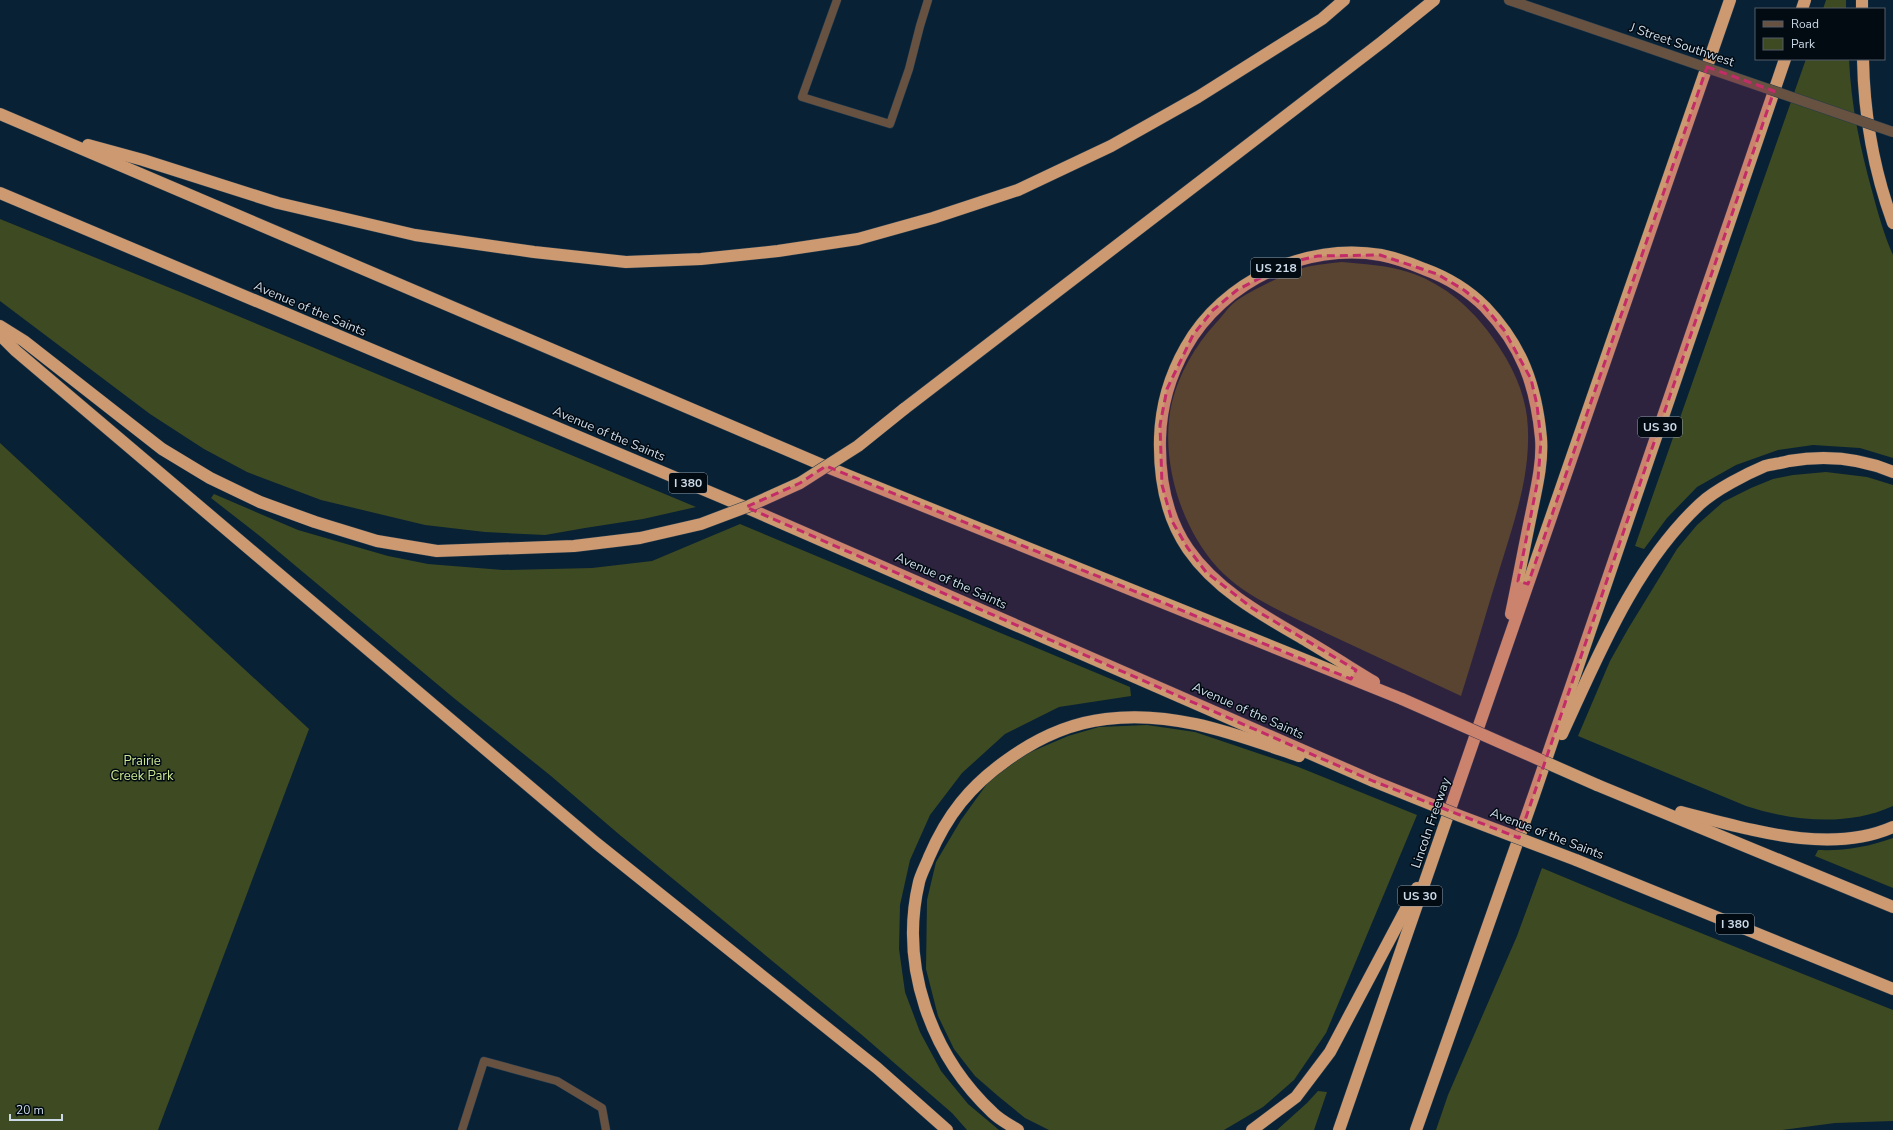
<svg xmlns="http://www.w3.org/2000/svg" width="1893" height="1130" font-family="'Nunito Sans',sans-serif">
<rect width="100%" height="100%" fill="#082135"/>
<!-- green -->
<g fill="#3e4a22">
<path d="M1826 0H1846V9H1823Z"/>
<path d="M1806 59H1849C1851 105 1860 147 1872 191 1878 213 1884 235 1893 255V458L1860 448 1813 445 1778 450 1736 465 1697 487 1667 518 1644 549 1635 546Z"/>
<path d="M0 219 185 294 696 507 643 519 585 528 545 535 485 532 425 525 321 500 247 472 204 449 150 414 0 301Z"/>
<path d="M1342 262C1363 264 1387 265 1408 272 1440 282 1467 304 1487 330 1507 356 1523 385 1527 417 1533 470 1514 522 1499 571 1486 613 1474 655 1461 696 1416 675 1371 654 1326 633 1290 615 1245 598 1217 567 1180 526 1159 457 1172 402 1179 374 1195 346 1215 324 1222 317 1228 307 1236 301 1250 291 1294 269 1311 266 1321 264 1332 263 1342 262Z"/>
<path d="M0 443 309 729 158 1130H0Z"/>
<path d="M1826 472 1867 477 1893 485V806C1847 827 1792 821 1746 806L1578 736 1610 661 1628 629 1677 549 1697 525 1723 502 1751 488 1773 479 1793 475Z"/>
<path d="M214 494 298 530 388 556 428 564 503 570 592 568 652 561 740 524 1130 687 1131 696 1059 707 1005 734 962 773 930 815 910 860 900 905 899 949 905 992 920 1032 941 1071 968 1104 999 1130H967L952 1113 862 1035 621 836 551 776 455 699 261 537 211 498Z"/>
<path d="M1147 725 1195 732 1296 766 1417 815 1326 1033 1294 1080 1263 1107 1224 1130H1049L1025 1118 998 1096 975 1076 954 1049 938 1016 926 969 927 900 936 862 961 820 989 781 1026 754 1068 736 1099 727Z"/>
<path d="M1893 838V888L1815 856 1818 850C1844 851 1868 847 1893 838Z"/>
<path d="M1542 868 1621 901 1893 1010V1121L1835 1123 1782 1130H1436L1448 1095 1517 936Z"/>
<path d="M1318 1091 1327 1092 1314 1130H1277L1307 1103Z"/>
</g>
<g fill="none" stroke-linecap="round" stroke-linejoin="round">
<!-- lane casing -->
<g stroke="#233b4e" stroke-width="9">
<g id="lane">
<path d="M837 0 802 97 890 124 909 69 920 26 928 0"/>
<path d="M462 1130 484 1061 557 1081 602 1108 606 1130"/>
</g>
</g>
<!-- street casing -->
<g stroke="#233b4e" stroke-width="11">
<path id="street" d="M1509 0 1632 42"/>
</g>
<!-- highway casing -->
<g stroke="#233b4e" stroke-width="13">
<g id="highway">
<path d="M1802 9 1805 0"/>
<path d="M1862 9V0"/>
<path d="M1863 59C1864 114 1874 171 1893 223"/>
<path d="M0 114 827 467 1402 699"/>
<path d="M88 145 143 160 278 203 415 235 534 252 626 262 701 259 778 251 858 239 933 218 1018 190 1111 146 1198 97 1322 19 1344 0"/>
<path d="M0 193 745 507 1373 781"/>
<path d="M0 326 24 341 162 449 210 478 260 502 315 522 377 541 437 551 574 546 640 538"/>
<path d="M0 335 16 351 596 843 877 1068 947 1130"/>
<path d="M904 409 1382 42 1434 0"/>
<path d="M1374 682C1351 668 1329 654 1307 641 1264 616 1217 591 1188 549 1166 517 1159 476 1160 438 1161 405 1170 375 1186 347 1223 281 1306 242 1381 255 1396 258 1410 263 1424 269 1446 277 1468 290 1485 307 1522 346 1536 385 1541 438 1543 463 1536 490 1531 515 1524 548 1518 581 1511 614"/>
<path d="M1562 734C1599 654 1634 566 1700 504 1715 490 1746 474 1765 466 1773 464 1782 463 1789 461 1824 455 1860 458 1893 472"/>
<path d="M1597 785 1893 907"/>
<path d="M1681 812C1746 828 1828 856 1893 827"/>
<path d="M1576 860 1893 989"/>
<path d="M1018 1130C1010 1125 1000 1120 993 1113 931 1055 899 966 919 882 921 874 926 865 929 857 947 815 970 786 1007 760 1036 739 1071 723 1106 719 1174 710 1237 735 1299 756"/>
<path d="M1252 1130 1296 1097 1330 1052 1417 888"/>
<path d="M1339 1130 1730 0"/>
<path d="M1416 1130 1534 795 1785 59"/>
</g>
</g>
<!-- lane -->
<use href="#lane" stroke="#675242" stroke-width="8"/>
<!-- street -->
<use href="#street" stroke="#675242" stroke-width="10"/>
<!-- highway -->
<use href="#highway" stroke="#cd9970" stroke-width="12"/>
<!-- street-bridge casing -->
<g stroke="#233b4e" stroke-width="11" stroke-linecap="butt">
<path id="street-bridge" d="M1632 42 1893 132"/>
</g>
<!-- highway-bridge casing -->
<g stroke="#233b4e" stroke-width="13" stroke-linecap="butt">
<g id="highway-bridge">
<path d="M640 538 701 524 749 506 800 483 858 446 904 409"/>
<path d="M1402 699 1597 785"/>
<path d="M1373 781 1460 816 1576 860"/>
</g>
</g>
<!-- street-bridge -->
<use href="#street-bridge" stroke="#675242" stroke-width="10"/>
<!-- highway-bridge -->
<use href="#highway-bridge" stroke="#cd9970" stroke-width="12"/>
</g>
<!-- marked area -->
<path fill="#c32b69" fill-opacity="0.2" stroke="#c32b69" stroke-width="3" stroke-dasharray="8 5" stroke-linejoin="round" d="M1707 67 1774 91 1519 838 1373 781 746 507 800 483 826 466 1351 679 1356 670 1252 608 1206 572 1187 547 1172 521 1162 485 1160 425 1167 389 1193 335 1213 310 1237 290 1291 262 1318 256 1380 255 1437 274 1464 290 1484 306 1504 330 1531 379 1537 405 1541 441 1538 479 1518 581 1528 584Z"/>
<g text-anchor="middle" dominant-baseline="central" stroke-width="3" stroke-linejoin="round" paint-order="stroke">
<!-- shield labels -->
<g fill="#020a12" stroke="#8f9ca8" stroke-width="1">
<rect x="1251" y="258" width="50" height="20" rx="3"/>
<rect x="1638" y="417" width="44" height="20" rx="3"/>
<rect x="669" y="473" width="38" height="20" rx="3"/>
<rect x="1398" y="886" width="44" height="20" rx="3"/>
<rect x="1716" y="914" width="38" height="20" rx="3"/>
</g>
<g font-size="12" font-weight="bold" fill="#ccdae8">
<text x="1276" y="268">US 218</text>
<text x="1660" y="427">US 30</text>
<text x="688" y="483">I 380</text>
<text x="1420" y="896">US 30</text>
<text x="1735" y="924">I 380</text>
</g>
<!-- street labels -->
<g font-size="13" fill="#ccdae8" stroke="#020a12">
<text transform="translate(1682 45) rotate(19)">J Street Southwest</text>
<text transform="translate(310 309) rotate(23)">Avenue of the Saints</text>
<text transform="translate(609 434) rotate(23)">Avenue of the Saints</text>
<text transform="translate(951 581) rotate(24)">Avenue of the Saints</text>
<text transform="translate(1248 711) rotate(24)">Avenue of the Saints</text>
<text transform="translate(1431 823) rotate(-71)">Lincoln Freeway</text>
<text transform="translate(1547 834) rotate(21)">Avenue of the Saints</text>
</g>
<!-- park labels -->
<g font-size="13" fill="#cbe692" stroke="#020a12">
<text x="142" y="761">Prairie<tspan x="142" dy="15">Creek Park</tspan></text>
</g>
</g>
<!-- legend -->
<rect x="1755" y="8" width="130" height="52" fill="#020a12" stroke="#535d68"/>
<rect x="1763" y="21" width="20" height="6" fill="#675242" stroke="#535d68"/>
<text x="1791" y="28" font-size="12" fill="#ccdae8">Road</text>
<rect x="1763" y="38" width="20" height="12" fill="#3e4a22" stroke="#535d68"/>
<text x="1791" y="48" font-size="12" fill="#ccdae8">Park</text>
<!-- scale -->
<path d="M10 1114v6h52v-6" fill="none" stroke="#ccdae8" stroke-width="2"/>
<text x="16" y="1114" font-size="12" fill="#ccdae8" stroke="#020a12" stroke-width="3" paint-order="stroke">20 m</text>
</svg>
